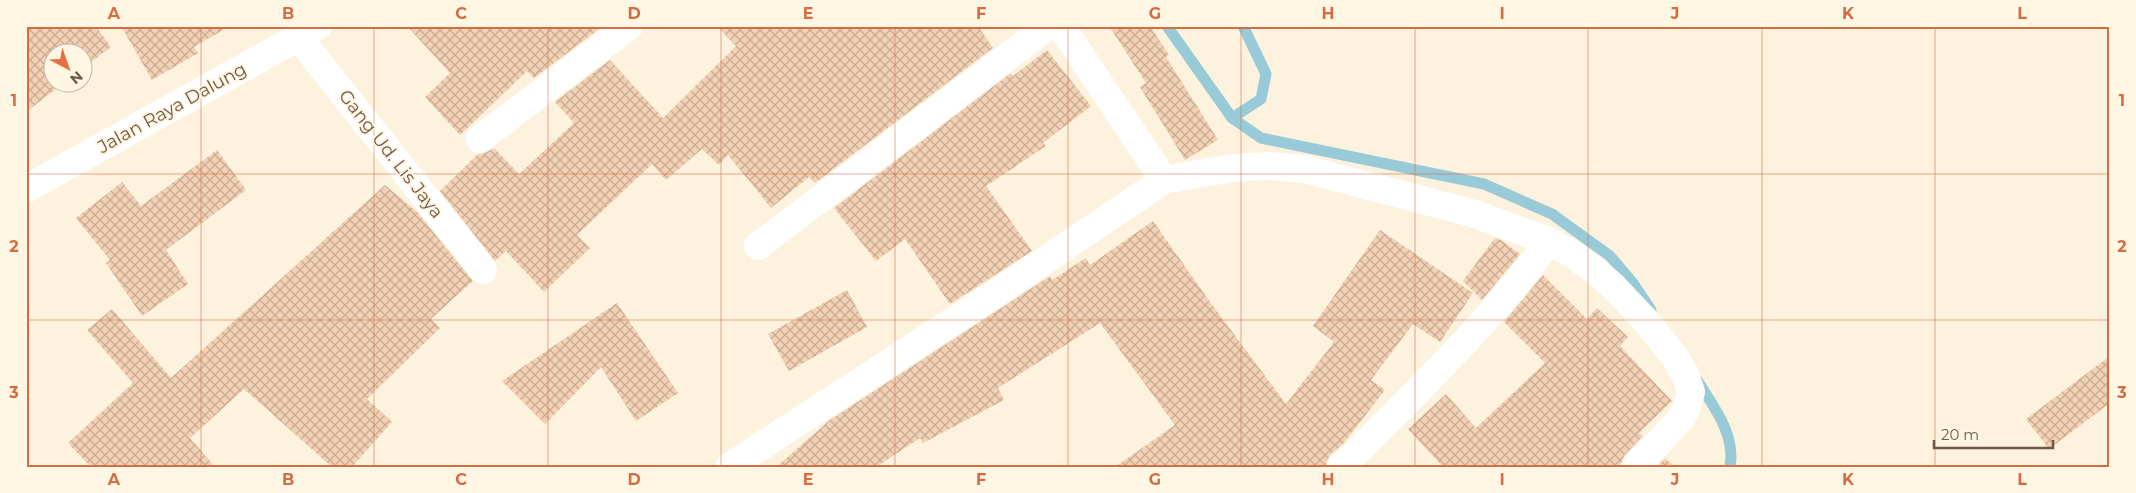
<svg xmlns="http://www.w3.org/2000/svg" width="2136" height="493" font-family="Montserrat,sans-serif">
<defs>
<pattern id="building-cross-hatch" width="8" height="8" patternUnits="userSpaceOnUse" patternTransform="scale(1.25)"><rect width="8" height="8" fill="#f2d1b5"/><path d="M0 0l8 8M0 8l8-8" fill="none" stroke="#c8ac95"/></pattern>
</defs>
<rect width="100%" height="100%" fill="#fcf2de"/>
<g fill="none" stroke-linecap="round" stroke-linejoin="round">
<!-- stream -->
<g stroke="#99cad7" stroke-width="11">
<path d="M1167 26 1232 118 1261 138 1484 184 1552 214 1610 256 1633 283 1651 310"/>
<path d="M1232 118 1261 99 1266 74 1243 26"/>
<path d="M1697 380C1713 406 1736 434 1730 467"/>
</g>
</g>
<!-- building -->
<g fill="url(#building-cross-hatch)">
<path d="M26 26H96L111 47 82 69V52H52V82H65L26 112Z"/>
<path d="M121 26H230L194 47 198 53 152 80Z"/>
<path d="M407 26H603L534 78 527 71 460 135 425 97 450 73Z"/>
<path d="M717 26H978L993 48 815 183 809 177 771 208 728 155 719 165 702 149 666 180 652 164 577 235 590 248 544 292 506 251 495 261 440 191 478 154H482L494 148 519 174 574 123 555 102 610 60 663 118 736 46Z"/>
<path d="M1109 26H1150L1169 55 1166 57 1218 140 1185 160 1140 87 1146 83Z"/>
<path d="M1047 50 1091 106 1043 143 1046 146 986 186 1032 251 950 304 905 239 876 261 834 208 1011 73 1013 76Z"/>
<path d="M217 150 246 190 166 250 188 284 142 316 106 263 110 260 76 218 122 182 141 206Z"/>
<path d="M385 185 417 212 473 281 431 319 440 328 367 399 392 422 352 467H332L244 389 190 438 215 467H91L68 443 133 383 87 330 112 309 171 378Z"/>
<path d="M1153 221 1210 302 1286 404 1334 342 1313 326 1380 230 1473 293 1440 342 1413 324 1371 380 1385 390 1343 444 1330 455 1325 467H1115L1175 425 1100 323 998 388 1004 400 923 443 920 438 876 467H776L830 420 1050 276 1052 280 1086 258 1090 265Z"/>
<path d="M1495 238 1501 240 1520 254 1482 300 1463 281Z"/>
<path d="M1543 275 1587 319 1597 308 1628 337 1620 346 1672 401 1639 433 1643 436 1624 456 1620 467H1443L1408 429 1446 394 1476 428 1545 363 1504 322Z"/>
<path d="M847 290 867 327 789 371 768 334Z"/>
<path d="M617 303 678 393 636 421 601 367 545 424 502 381Z"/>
<path d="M2110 356V403L2049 449 2026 419Z"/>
<path d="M1665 458 1675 467H1657Z"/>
</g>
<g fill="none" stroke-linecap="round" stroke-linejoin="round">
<!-- minor -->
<g stroke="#fff" stroke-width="28">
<path d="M1061 26 1164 180"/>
<path d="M299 38 483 270"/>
<path d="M480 139 629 26"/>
<path d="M758 246 1048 26"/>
<path d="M729 467 1004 288 1164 180 1232 168 1269 166 1304 169 1472 213 1549 241 1574 255 1594 270 1613 286 1645 320 1675 357 1685 374 1691 392 1686 410 1680 420 1635 467"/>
<path d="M1340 467 1352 457C1421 387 1491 321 1549 241"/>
</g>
<!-- tertiary -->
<path stroke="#fff" stroke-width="28" d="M26 189 318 26"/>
</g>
<!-- grid -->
<path fill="none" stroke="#d66c42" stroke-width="1" stroke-opacity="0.55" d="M201 26V467M374 26V467M548 26V467M721 26V467M895 26V467M1068 26V467M1241 26V467M1415 26V467M1588 26V467M1762 26V467M1935 26V467M26 174H2110M26 320H2110"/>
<g text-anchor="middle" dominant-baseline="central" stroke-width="4" stroke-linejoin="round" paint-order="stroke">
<!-- street labels -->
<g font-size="18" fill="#715846" stroke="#fff6e4">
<text transform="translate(172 108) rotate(-29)">Jalan Raya Dalung</text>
<text transform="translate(391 154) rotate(52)">Gang Ud. Lis Jaya</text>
</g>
</g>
<!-- border -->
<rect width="2136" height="493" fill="none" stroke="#fff6e4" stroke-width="55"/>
<!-- north arrow -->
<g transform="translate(68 68) rotate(139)"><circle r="24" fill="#fff6e4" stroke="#c6b7a5"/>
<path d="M0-4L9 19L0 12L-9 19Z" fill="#e86f41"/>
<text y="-8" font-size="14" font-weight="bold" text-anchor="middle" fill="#715846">N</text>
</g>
<!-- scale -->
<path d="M1934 440v8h119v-8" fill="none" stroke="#715846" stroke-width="2.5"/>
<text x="1941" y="440" font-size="15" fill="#715846" stroke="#fff6e4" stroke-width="4" paint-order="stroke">20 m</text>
<rect x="28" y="28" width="2080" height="438" fill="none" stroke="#d66c42" stroke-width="2"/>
<g font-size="16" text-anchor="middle" font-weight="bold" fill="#d66c42">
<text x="114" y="19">A</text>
<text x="288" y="19">B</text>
<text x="461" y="19">C</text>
<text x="634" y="19">D</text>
<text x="808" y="19">E</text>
<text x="981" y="19">F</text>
<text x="1155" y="19">G</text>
<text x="1328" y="19">H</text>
<text x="1502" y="19">I</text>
<text x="1675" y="19">J</text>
<text x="1848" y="19">K</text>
<text x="2022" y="19">L</text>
<text x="14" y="106">1</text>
<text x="2122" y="106">1</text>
<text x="14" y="252">2</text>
<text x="2122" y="252">2</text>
<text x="14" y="398">3</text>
<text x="2122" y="398">3</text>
<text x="114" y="485">A</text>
<text x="288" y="485">B</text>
<text x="461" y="485">C</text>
<text x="634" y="485">D</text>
<text x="808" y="485">E</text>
<text x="981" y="485">F</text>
<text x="1155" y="485">G</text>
<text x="1328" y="485">H</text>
<text x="1502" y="485">I</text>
<text x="1675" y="485">J</text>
<text x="1848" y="485">K</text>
<text x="2022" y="485">L</text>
</g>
</svg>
